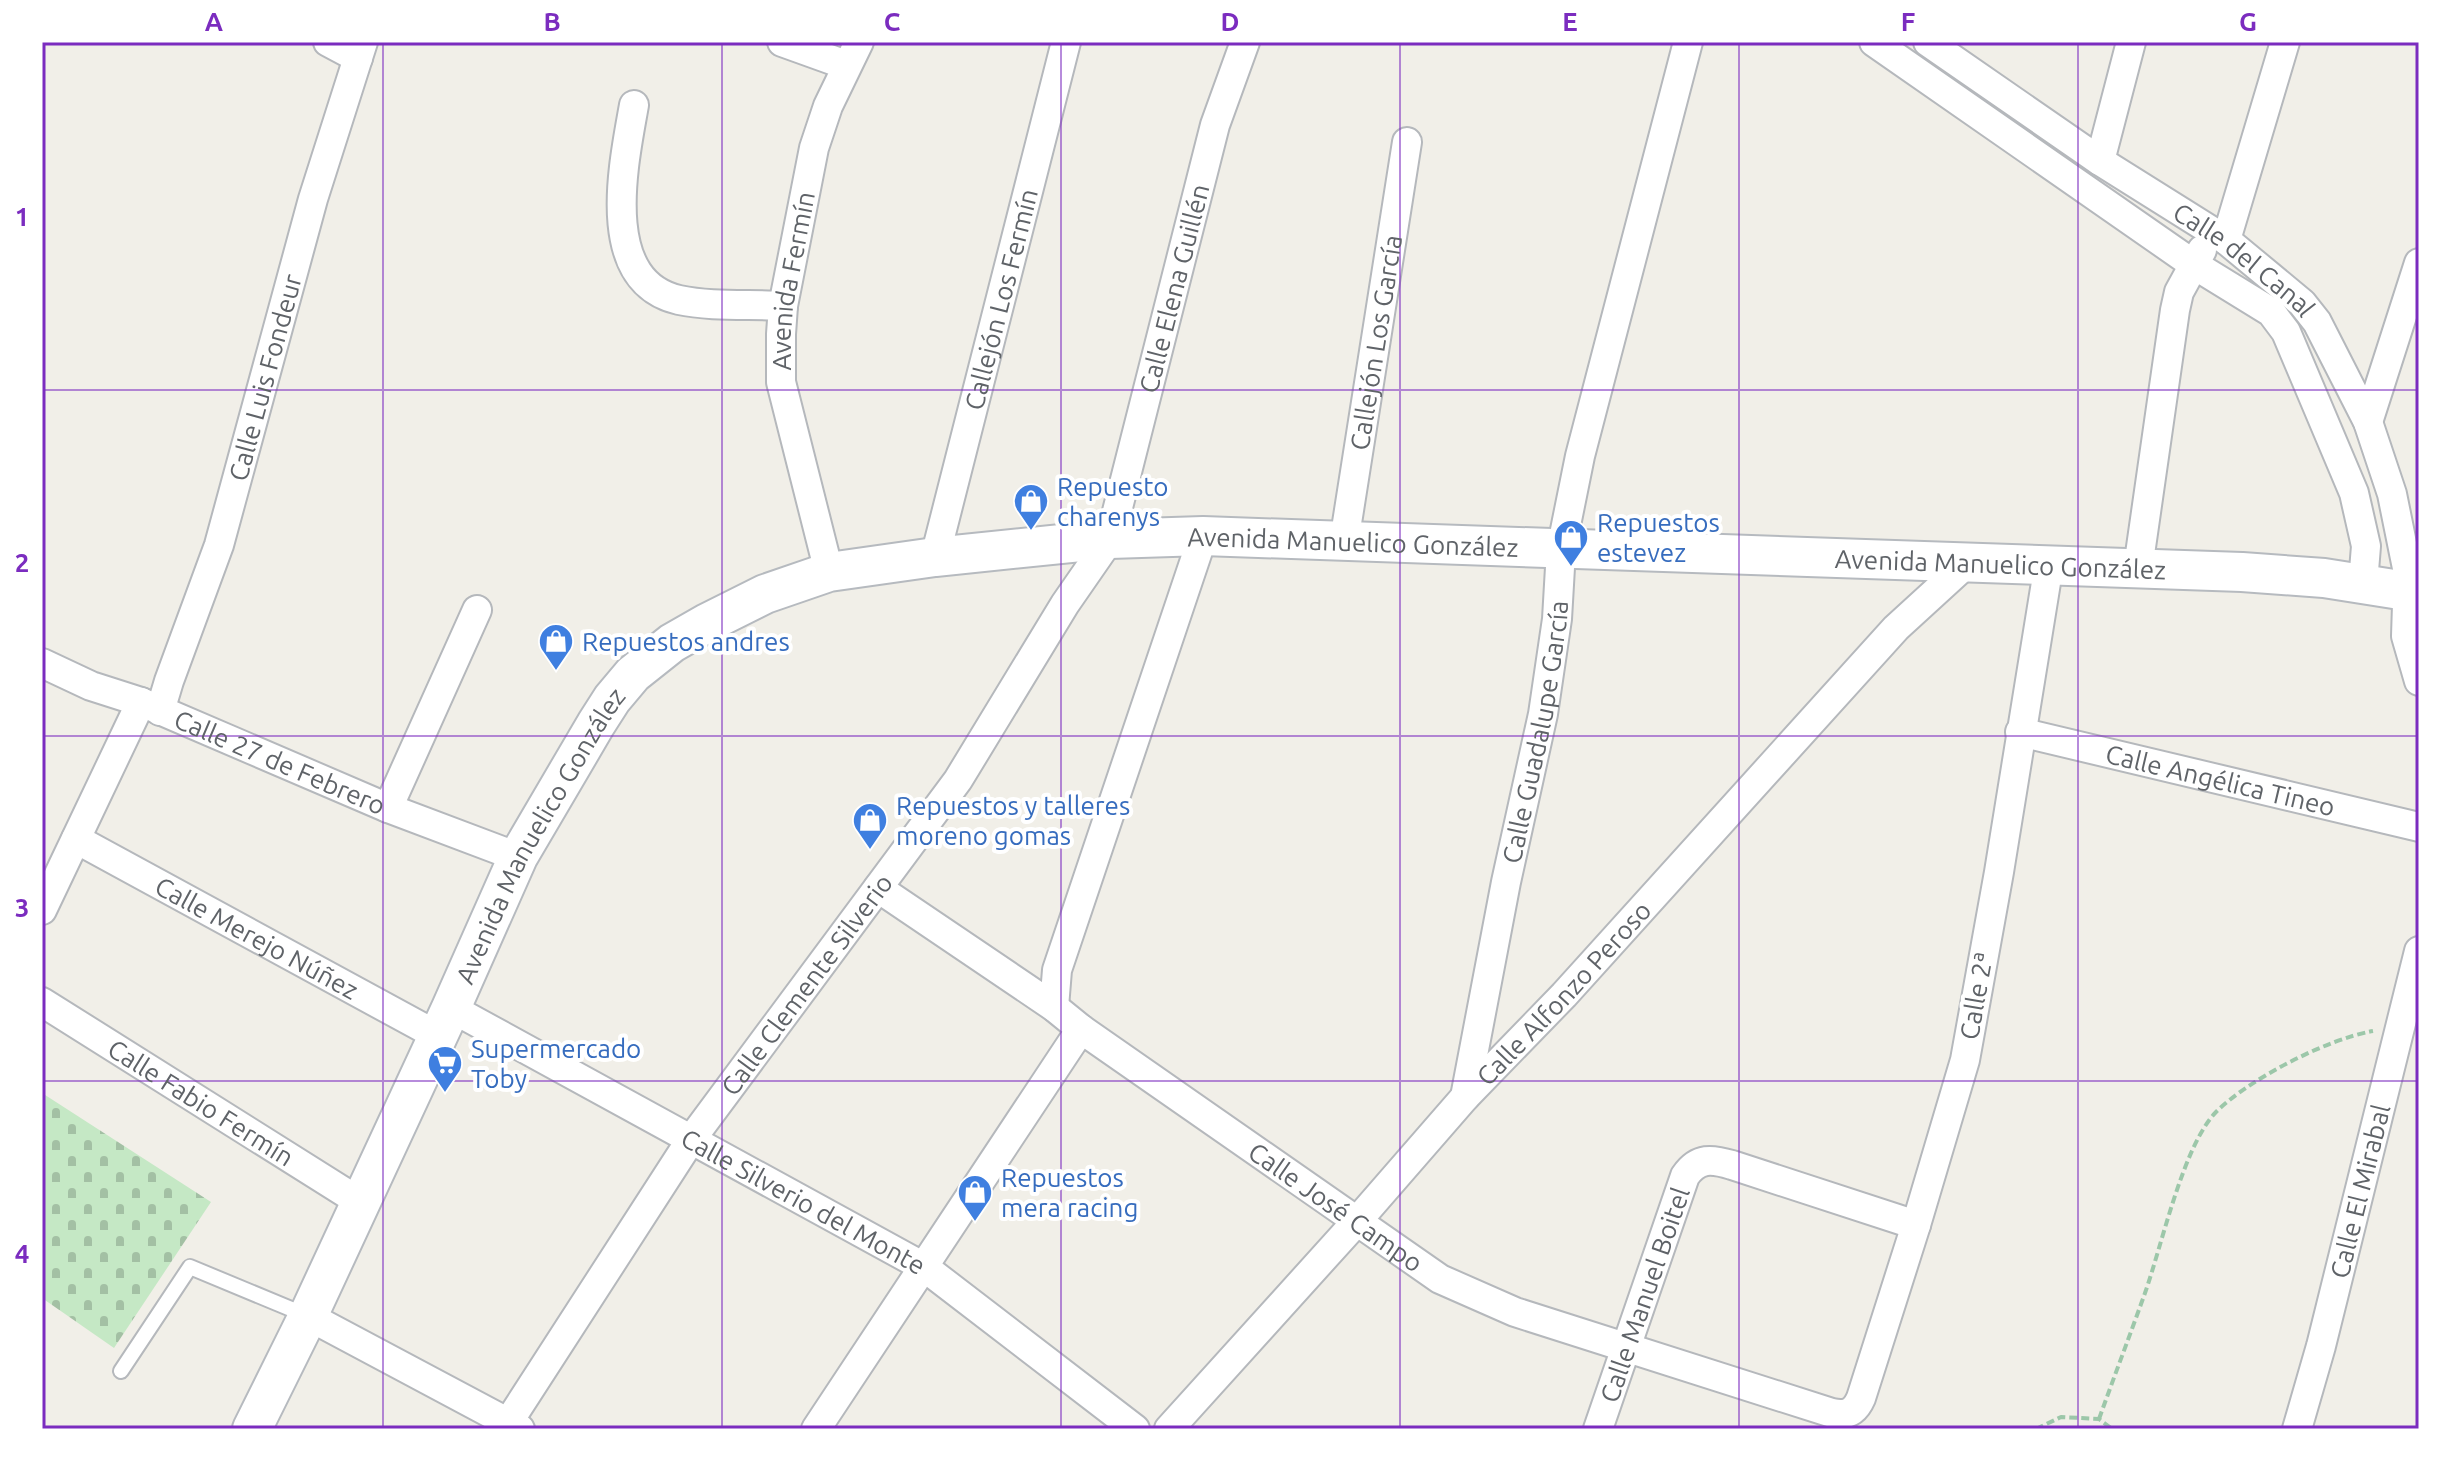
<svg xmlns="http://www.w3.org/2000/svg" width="2461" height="1471" font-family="Ubuntu,sans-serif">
<defs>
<pattern id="cemetery-stones" width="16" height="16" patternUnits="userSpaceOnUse" patternTransform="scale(2)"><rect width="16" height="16" fill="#c5e8c5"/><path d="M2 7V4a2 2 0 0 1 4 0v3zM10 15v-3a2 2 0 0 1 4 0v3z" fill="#a3c0a4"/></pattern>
</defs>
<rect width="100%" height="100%" fill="#f1efe8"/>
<!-- cemetery -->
<path fill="url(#cemetery-stones)" d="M42 1093 211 1202 114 1348 42 1298Z"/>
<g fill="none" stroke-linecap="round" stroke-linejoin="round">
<!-- lane casing -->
<g stroke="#b5b8bc" stroke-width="18">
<path id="lane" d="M121 1371 190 1267 308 1316"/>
</g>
<!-- street casing -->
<g stroke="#b5b8bc" stroke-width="32">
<g id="street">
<path d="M328 42 358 58"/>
<path d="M782 42 846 65"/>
<path d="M1874 42 2193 264 2271 312 2286 332 2354 493 2366 546 2363 583"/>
<path id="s1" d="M1928 42 2100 161 2226 240 2302 303 2317 322 2368 422 2392 494 2408 573 2406 636 2419 681"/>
<path d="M634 105C624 162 597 281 679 300 712 307 749 304 783 306"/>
<path d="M2100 161 2131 42"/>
<path d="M2226 240 2285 42"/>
<path d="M2368 422 2419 263"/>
<path id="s2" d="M1344 542 1407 142"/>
<path id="s3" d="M935 557 1066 42"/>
<path d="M2138 568 2175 310 2179 292 2202 250"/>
<path id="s4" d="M829 572 781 382V334L783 306 814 148 828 106 859 42"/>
<path id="s5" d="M42 663 91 686 141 702 388 808 518 857"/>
<path id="s6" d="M160 711 169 681 219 545 313 199 363 42"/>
<path id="s7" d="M2020 732 2419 827"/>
<path d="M388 808 477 610"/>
<path id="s8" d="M76 839 438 1036"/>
<path id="s9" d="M878 888 1054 1007 1081 1029 1440 1279 1515 1312 1832 1413C1847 1416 1855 1412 1861 1398L1916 1225 1965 1060 1999 872 2049 564"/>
<path d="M42 910 141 702"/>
<path id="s10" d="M42 1002 360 1202"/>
<path d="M1054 1007 1057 970 1203 536"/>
<path id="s11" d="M451 1008 924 1267 1135 1429"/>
<path id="s12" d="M1465 1097 1506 882 1543 714 1557 619 1561 550 1580 456 1688 42"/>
<path d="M308 1316 520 1429"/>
<path id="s13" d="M504 1429 690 1141 958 780 1065 604 1110 539 1215 125 1245 42"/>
<path d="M816 1429 1081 1029"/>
<path id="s14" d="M1169 1429 1358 1220 1465 1097 1564 995 1896 628 1966 564"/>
<path id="s15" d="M1598 1429 1685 1176C1698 1157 1712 1159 1732 1165L1916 1225"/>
<path id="s16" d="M2297 1429 2321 1346 2419 951"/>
</g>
</g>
<!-- secondary casing -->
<g stroke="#b6babf" stroke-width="42">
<g id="secondary">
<path id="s17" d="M252 1429 308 1316 451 1008 518 857 596 724 612 699 633 674 672 643 707 623 765 594 829 572 935 557 1110 539 1203 536 2242 572 2324 578 2419 593"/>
</g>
</g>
<!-- path -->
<g stroke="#9cc7a9" stroke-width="4" stroke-dasharray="8 4" stroke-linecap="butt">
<path d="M2099 1419C2114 1377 2130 1335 2145 1293 2162 1245 2183 1146 2216 1112 2249 1079 2327 1039 2373 1031"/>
<path d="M2036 1429 2061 1417 2099 1419 2112 1429"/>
</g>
<!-- lane -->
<use href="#lane" stroke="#fff" stroke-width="14"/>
<!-- street -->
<use href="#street" stroke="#fff" stroke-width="28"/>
<!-- secondary -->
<use href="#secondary" stroke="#fff" stroke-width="38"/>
</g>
<!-- grid -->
<path fill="none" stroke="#7b2cbf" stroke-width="2" stroke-opacity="0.55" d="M383 42V1429M722 42V1429M1061 42V1429M1400 42V1429M1739 42V1429M2078 42V1429M42 390H2419M42 736H2419M42 1081H2419"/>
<!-- icons -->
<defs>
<g id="shop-pin" transform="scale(1.8)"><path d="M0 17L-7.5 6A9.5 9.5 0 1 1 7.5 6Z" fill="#3f7fe0" stroke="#fff"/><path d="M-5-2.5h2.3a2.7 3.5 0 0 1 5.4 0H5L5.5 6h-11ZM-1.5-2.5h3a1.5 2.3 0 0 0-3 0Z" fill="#fff"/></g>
<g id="supermarket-pin" transform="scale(1.8)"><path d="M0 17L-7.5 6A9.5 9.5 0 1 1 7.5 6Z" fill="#3f7fe0" stroke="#fff"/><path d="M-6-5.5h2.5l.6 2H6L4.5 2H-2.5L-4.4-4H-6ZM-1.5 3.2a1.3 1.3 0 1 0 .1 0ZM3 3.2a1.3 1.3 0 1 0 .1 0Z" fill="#fff"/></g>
</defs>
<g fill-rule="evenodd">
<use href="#shop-pin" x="1031" y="501"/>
<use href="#shop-pin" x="1571" y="537"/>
<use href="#shop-pin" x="556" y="641"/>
<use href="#shop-pin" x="870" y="820"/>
<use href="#supermarket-pin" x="445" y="1063"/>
<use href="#shop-pin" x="975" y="1192"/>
</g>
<g text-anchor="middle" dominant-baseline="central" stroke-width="8" stroke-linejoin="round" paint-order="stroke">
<!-- street labels -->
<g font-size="26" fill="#5f6368" stroke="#fff">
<text stroke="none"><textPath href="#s1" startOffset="384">Calle del Canal</textPath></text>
<text stroke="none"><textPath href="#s4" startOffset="298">Avenida Fermín</textPath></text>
<text stroke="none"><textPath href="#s13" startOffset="1336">Calle Elena Guillén</textPath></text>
<text stroke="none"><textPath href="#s3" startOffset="266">Callejón Los Fermín</textPath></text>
<text stroke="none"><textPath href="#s2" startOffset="202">Callejón Los García</textPath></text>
<text stroke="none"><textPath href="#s6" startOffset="350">Calle Luis Fondeur</textPath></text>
<text stroke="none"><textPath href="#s17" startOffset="1596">Avenida Manuelico González</textPath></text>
<text stroke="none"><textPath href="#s17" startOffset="2244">Avenida Manuelico González</textPath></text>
<text stroke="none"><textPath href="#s12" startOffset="372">Calle Guadalupe García</textPath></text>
<text stroke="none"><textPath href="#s5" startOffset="258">Calle 27 de Febrero</textPath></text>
<text stroke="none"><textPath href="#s7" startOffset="206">Calle Angélica Tineo</textPath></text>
<text stroke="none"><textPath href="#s17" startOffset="660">Avenida Manuelico González</textPath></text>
<text stroke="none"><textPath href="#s8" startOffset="206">Calle Merejo Núñez</textPath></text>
<text stroke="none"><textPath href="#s13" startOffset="538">Calle Clemente Silverio</textPath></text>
<text stroke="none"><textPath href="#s14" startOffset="588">Calle Alfonzo Peroso</textPath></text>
<text transform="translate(1976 996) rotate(-80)">Calle 2ª</text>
<text stroke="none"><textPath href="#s10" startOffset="188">Calle Fabio Fermín</textPath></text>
<text stroke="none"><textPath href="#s16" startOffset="246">Calle El Mirabal</textPath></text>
<text stroke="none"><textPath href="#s11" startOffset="402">Calle Silverio del Monte</textPath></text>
<text stroke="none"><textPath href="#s9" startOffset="558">Calle José Campo</textPath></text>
<text stroke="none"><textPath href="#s15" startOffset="142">Calle Manuel Boitel</textPath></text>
</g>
<!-- shop labels -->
<g font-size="26" fill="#366cbe" stroke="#fff" text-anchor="start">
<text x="1057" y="486">Repuesto<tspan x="1057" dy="30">charenys</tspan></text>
<text x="1597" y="522">Repuestos<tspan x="1597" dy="30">estevez</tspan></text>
<text x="582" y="641">Repuestos andres</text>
<text x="896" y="805">Repuestos y talleres<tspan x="896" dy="30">moreno gomas</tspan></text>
<text x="471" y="1048">Supermercado<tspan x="471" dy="30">Toby</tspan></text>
<text x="1001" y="1177">Repuestos<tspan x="1001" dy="30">mera racing</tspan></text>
</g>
</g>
<!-- border -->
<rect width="2461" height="1471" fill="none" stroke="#ffffff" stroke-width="88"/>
<rect x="44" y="44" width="2373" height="1383" fill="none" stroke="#7b2cbf" stroke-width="3"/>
<g font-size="26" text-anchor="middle" font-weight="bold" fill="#7b2cbf">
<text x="214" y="31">A</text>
<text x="552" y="31">B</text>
<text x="892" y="31">C</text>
<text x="1230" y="31">D</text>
<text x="1570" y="31">E</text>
<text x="1908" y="31">F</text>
<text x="2248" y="31">G</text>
<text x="22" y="226">1</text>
<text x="22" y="572">2</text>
<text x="22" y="917">3</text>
<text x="22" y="1263">4</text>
</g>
</svg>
